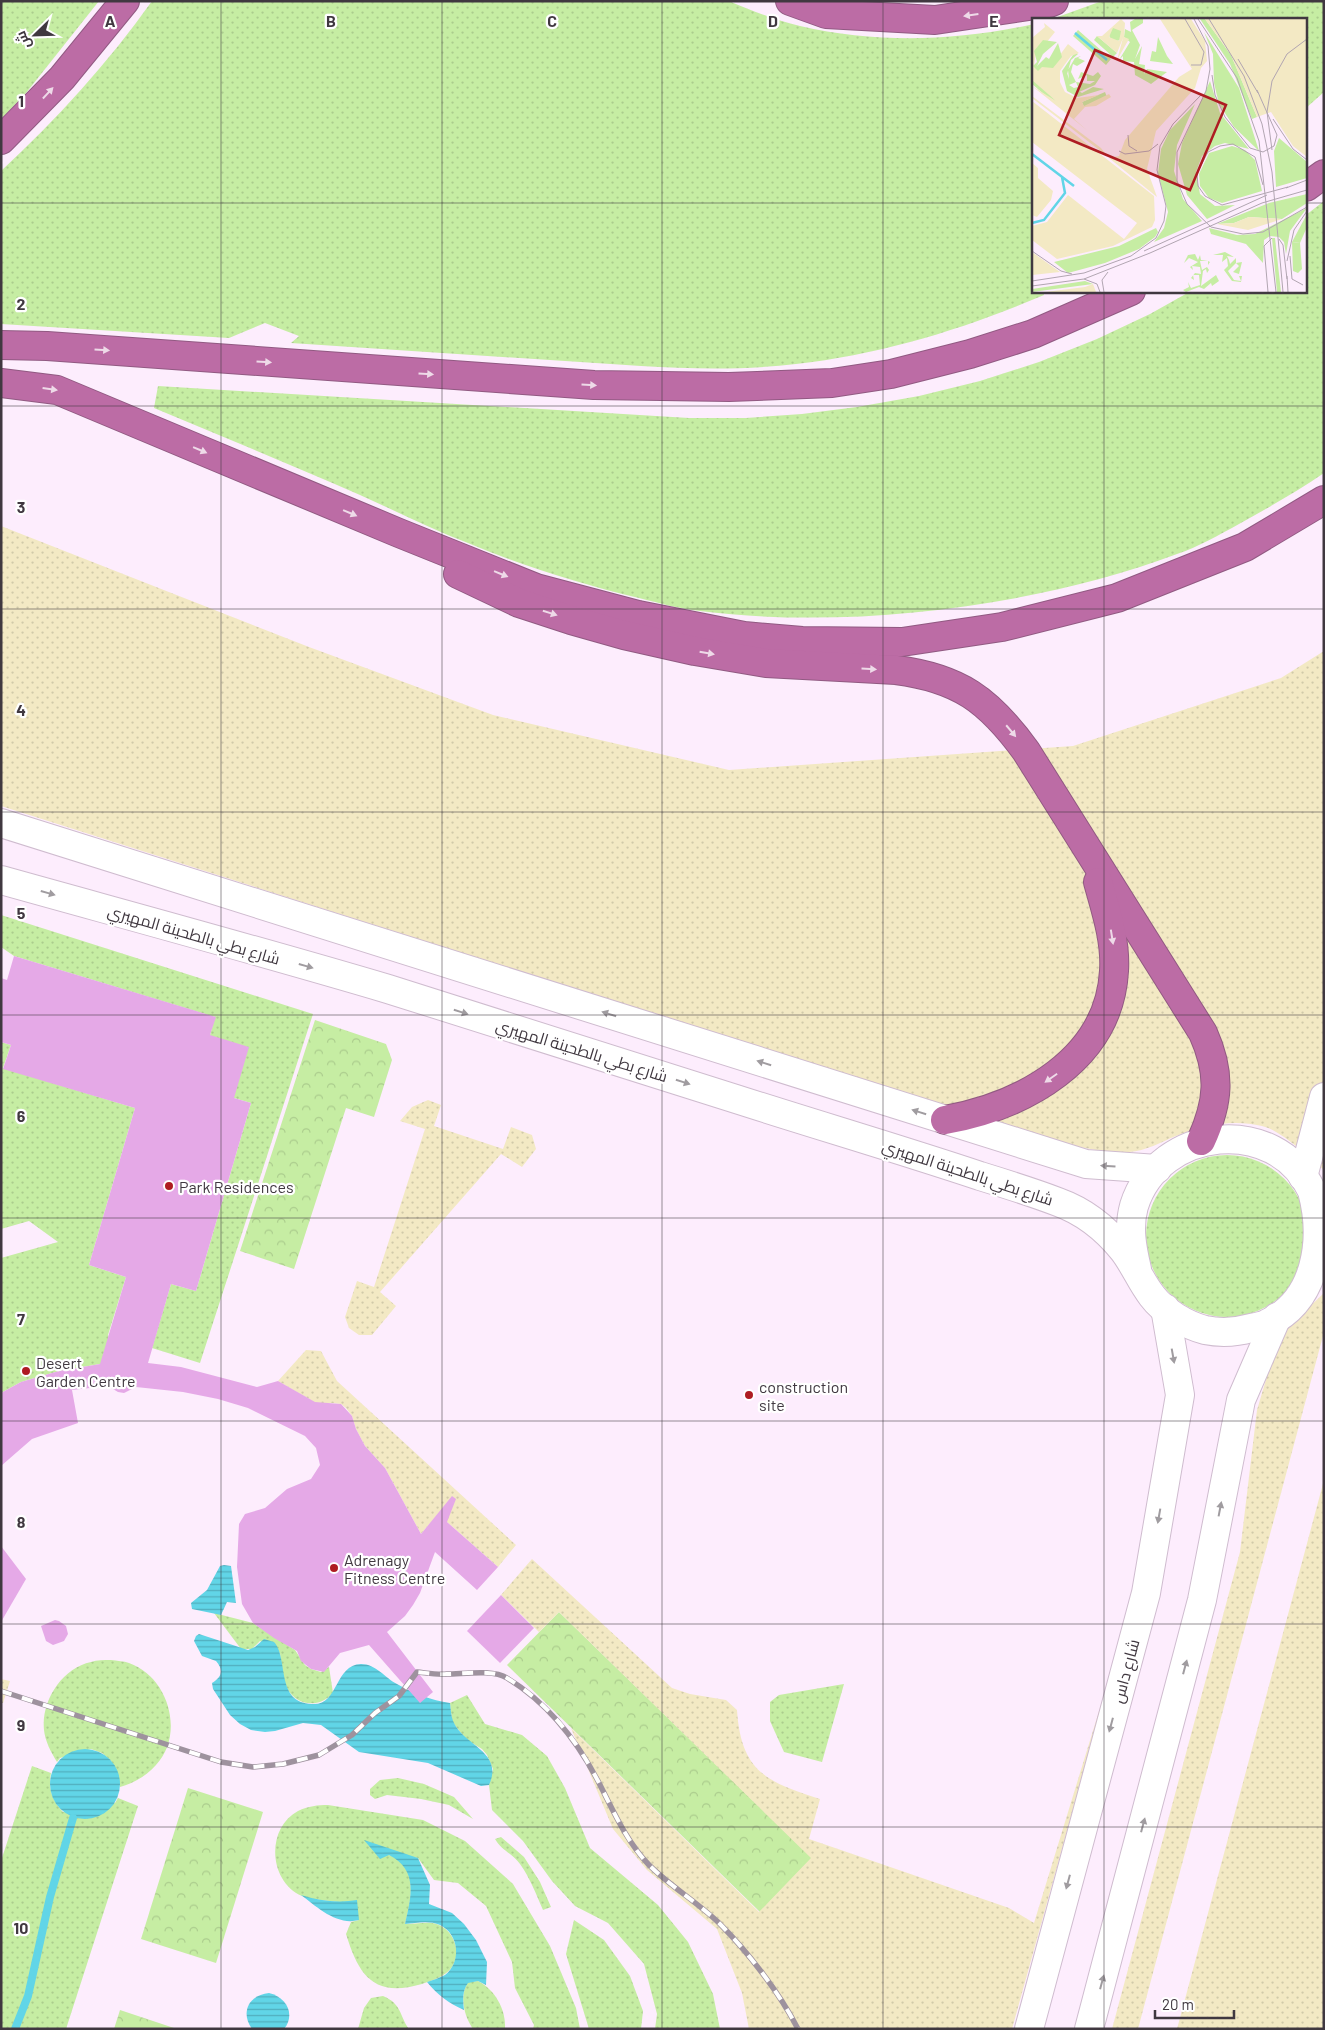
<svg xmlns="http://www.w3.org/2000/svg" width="1325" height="2030" font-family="Barlow,Cairo,sans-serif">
<defs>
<pattern id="grass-dots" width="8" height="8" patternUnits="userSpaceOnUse" patternTransform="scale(1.25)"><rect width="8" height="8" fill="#c6eda3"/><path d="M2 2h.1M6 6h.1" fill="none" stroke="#abcc8d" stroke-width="1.8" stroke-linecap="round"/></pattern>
<pattern id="forest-crowns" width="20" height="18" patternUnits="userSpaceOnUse" patternTransform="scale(1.25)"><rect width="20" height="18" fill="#c6eda3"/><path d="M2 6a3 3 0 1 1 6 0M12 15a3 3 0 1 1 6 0" fill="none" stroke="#abcc8d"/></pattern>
<pattern id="sand-dots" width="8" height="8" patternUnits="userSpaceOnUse" patternTransform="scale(1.25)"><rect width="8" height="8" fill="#f3e9c4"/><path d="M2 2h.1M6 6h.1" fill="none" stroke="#d1c9a9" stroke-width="1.8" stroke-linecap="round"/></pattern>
<pattern id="water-rules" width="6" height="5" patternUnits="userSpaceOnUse" patternTransform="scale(1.25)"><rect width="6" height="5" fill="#61d5e7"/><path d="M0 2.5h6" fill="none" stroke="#51aebd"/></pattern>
</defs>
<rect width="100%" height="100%" fill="#fdedfd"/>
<!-- grass -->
<g fill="url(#grass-dots)">
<path d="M1 1H99L26 93 1 119Z"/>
<path d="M152 1H729C752 11 776 20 800 26 878 44 957 41 1034 24V291H1043L1044 295C964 329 883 354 796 364 745 370 693 369 641 366L291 343 299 336 265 323 229 338 1 324V171C57 119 108 63 152 1Z"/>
<path d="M1102 1H1324V92L1306 108V19H1052Z"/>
<path d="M1324 201V473C1296 492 1268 508 1239 524 1219 535 1198 547 1177 554 1036 607 849 630 700 611 680 609 659 603 639 598 581 584 523 566 468 543 431 529 396 511 360 495 292 465 223 437 154 408L158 386 689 418H746L802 414 857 407 919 396 980 381 1039 362 1097 339 1150 314 1191 291H1306V215Z"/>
<path d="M1 915 313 1014 200 1363 152 1348 171 1284 196 1291 251 1103 234 1098 210 1035 215 1017 14 956 1 947Z"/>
<path d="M1 1042 11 1045 3 1068 135 1108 89 1265 126 1277 108 1335 115 1355 106 1363 59 1371 21 1382 1 1393V1258L58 1242 29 1221 1 1229Z"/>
<circle cx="1227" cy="1236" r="81"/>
<path d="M214 1613 253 1623 295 1650 305 1665 311 1669 321 1672 329 1667 333 1693C320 1708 297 1707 287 1688 282 1678 281 1665 280 1653L260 1641 252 1649H241Z"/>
<path d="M111 1660C117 1661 124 1661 129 1663 169 1677 185 1734 156 1765 146 1776 134 1783 120 1787L111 1761 102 1753 91 1749 60 1758 57 1762C51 1752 45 1741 44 1730 41 1701 62 1668 91 1662 97 1660 104 1660 111 1660Z"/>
<path d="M844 1684 822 1762 784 1752 770 1721V1702L779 1695Z"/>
<path d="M467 1695 485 1724 522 1735 547 1756 565 1788 590 1848 658 1905 688 1942 713 1994 720 2029H655L657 2014 644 1964 608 1923 575 1906 552 1881 523 1841 492 1810 489 1785 493 1769 487 1755 482 1749 467 1740 457 1728 452 1721 450 1703Z"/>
<path d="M32 1766 51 1773C48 1789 52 1800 63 1812L115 1803 118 1798 138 1806 66 2029H1V1861Z"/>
<path d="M398 1778 424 1784 454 1797 473 1819 449 1805 421 1799 387 1795 375 1799 370 1795V1789L380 1780Z"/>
<path d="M328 1805 423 1820 465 1841 513 1884 550 1946 576 2008 580 2029H533L534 2025 515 1988 512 1962 486 1906 458 1883 434 1880 418 1858 389 1855C394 1857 400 1859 403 1863 416 1881 410 1904 405 1924 414 1924 423 1922 432 1923 452 1926 463 1950 452 1967 445 1977 433 1980 422 1984 374 1998 359 1976 346 1934L351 1922 359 1920 343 1903C329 1900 315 1901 302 1896 268 1881 266 1828 298 1811 308 1806 318 1805 328 1805Z"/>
<path d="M501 1837 524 1857 540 1882 551 1907 543 1910C536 1894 530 1878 520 1864 513 1854 501 1850 495 1839Z"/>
<path d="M574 1920 604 1940 630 1976 643 2011 641 2029H589L566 1954Z"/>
<path d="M478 1981C495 1990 506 2009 505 2029H473C464 2016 459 1996 468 1982Z"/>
<path d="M383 1996C402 2004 399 2015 409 2029H358L364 2008 371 1998Z"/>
</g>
<!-- forest -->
<g fill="url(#forest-crowns)">
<path d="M315 1020 386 1044 392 1060 374 1117 346 1108 294 1269 240 1251Z"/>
<path d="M559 1612 812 1858 760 1912 507 1665Z"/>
<path d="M188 1788 263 1812 216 1963 141 1939Z"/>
<path d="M120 2010 177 2029H114Z"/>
</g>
<!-- sand -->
<g fill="url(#sand-dots)">
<path d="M1 526 309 647 493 715 729 770 1073 746 1281 678 1324 651V1170C1309 1157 1280 1130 1262 1126 1233 1119 1203 1125 1176 1136 1161 1142 1146 1151 1129 1152 1094 1154 1050 1139 1017 1130L1 806Z"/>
<path d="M428 1100 441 1105 434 1126 503 1149 511 1127 532 1135 536 1149 522 1167 501 1154 380 1292 396 1306 372 1335H359L349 1328 345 1317 357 1281 374 1287 425 1129 400 1121 412 1107Z"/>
<path d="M1324 1293V1332L1138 2029H1112L1240 1552 1257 1410 1270 1366 1284 1331Z"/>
<path d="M306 1350 321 1351 337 1381 516 1545 498 1567 438 1514 421 1534 385 1468 365 1446 356 1429 352 1416 346 1408 341 1404 332 1403H323L319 1405 278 1381Z"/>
<path d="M1324 1480V2029H1177Z"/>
<path d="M532 1559 672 1688 690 1694 726 1700 737 1710C741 1772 767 1782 820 1799L809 1839 1009 1908 1034 1923 1111 1672 1012 2029H749L742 1993 717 1929 647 1870 613 1829 571 1728 759 1912 811 1858 559 1612 539 1632 501 1595Z"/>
<path d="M1 1679 10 1681 3 1703H1Z"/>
</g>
<!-- water -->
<g fill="url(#water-rules)">
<path d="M224 1565 231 1566 236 1603 227 1602 221 1615 192 1609 191 1603 207 1590 220 1566Z"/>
<path d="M199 1634 248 1650 255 1647 264 1639 274 1642C289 1658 275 1703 312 1704 339 1706 334 1665 361 1664 376 1664 385 1678 397 1684 414 1694 431 1700 450 1703 451 1710 451 1717 454 1723 465 1746 504 1752 489 1785L481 1786 428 1763 359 1752 321 1725 303 1723 275 1731 265 1732 251 1730 240 1724 230 1715 213 1689 212 1683C222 1677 224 1670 216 1661L202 1656 194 1641 196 1636Z"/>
<circle cx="85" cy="1784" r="35"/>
<path d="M364 1840 418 1858 430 1885 429 1904 452 1913 464 1924 476 1940 487 1962 486 1985 478 1981 468 1983C462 1991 463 2000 464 2010 448 2003 438 1995 427 1982 433 1980 439 1978 445 1975 462 1962 459 1934 440 1925 429 1920 416 1923 405 1924 411 1898 419 1870 389 1855L380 1859Z"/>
<path d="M301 1895C319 1901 339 1903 357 1900L359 1920C337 1926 317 1907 301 1895Z"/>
<path d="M269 1993C286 1997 296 2014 284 2029H252C240 2012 249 1995 269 1993Z"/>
</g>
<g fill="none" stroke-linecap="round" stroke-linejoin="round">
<!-- stream -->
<path stroke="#61d5e7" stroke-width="8" d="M15 2029 28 1996 50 1897 73 1818"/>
</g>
<!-- building -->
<g fill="#e5a9e7">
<path d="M14 956 216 1017 210 1035 249 1047 234 1098 251 1103 196 1291 171 1284 148 1363 181 1367 257 1387 278 1381 315 1402 341 1404 352 1416 356 1429 365 1446 385 1468 421 1534 452 1496 456 1499 447 1522 498 1567 477 1590 435 1552 420 1593 413 1605 405 1616 387 1632 433 1692 420 1703 369 1645 340 1653 324 1672 311 1669 301 1661 297 1651 274 1638 253 1623 242 1604 237 1567 239 1524 245 1514 265 1508 287 1489 311 1479 320 1465 316 1448 305 1436 248 1408 218 1399 183 1392 136 1387 124 1393 118 1392 108 1386 72 1390 78 1423 32 1439 1 1466V1393L21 1382 59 1371 100 1364 126 1277 89 1265 135 1108 3 1069 11 1045 1 1042V978L7 980Z"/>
<path d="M1 1546 26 1579 1 1622Z"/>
<path d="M501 1595 534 1628 500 1663 467 1631Z"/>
<path d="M55 1620 59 1621 66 1626 68 1634 64 1641 53 1645 46 1641 41 1626Z"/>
</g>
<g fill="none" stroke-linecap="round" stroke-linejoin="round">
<!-- minor casing -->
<g stroke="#cfbccf" stroke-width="30">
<g id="minor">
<path d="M1 823 1086 1164 1157 1169"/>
<path d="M1 880C130 916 260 951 388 989 504 1025 620 1062 736 1099 817 1125 899 1149 980 1176 1006 1184 1032 1192 1058 1202 1083 1211 1106 1229 1123 1250 1134 1264 1141 1282 1152 1296 1164 1312 1186 1325 1205 1330 1220 1333 1237 1332 1251 1328 1256 1327 1263 1326 1268 1323 1317 1300 1325 1239 1312 1191 1276 1114 1159 1126 1134 1206 1128 1227 1132 1248 1137 1269"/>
<path d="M1303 1177 1324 1097"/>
<path d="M1029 2029 1146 1593 1180 1395 1165 1308"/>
<path d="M1089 2029 1202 1600 1241 1400 1277 1317"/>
</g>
</g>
<!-- highway casing -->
<g stroke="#915a82" stroke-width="30">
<g id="highway">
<path d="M790 1 826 14 935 20 1049 3 1054 1"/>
<path d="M1 140 62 78 125 1"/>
<path d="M1306 187 1324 174"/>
<path d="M1 345 47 346 594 385 729 387 832 383 891 374 970 354 1033 334 1131 291"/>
<path d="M1 383 57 390 399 533 536 588 638 615 744 636 802 641 902 642 1002 627 1117 598 1245 547 1324 500"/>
<path d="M458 574 519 603 571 620 624 635 695 651 766 663 896 670C959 678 989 700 1026 751L1203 1033C1221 1073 1219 1102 1201 1141"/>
<path d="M945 1120C1023 1106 1109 1060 1114 971 1116 941 1106 911 1098 882"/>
</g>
</g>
<!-- minor -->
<use href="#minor" stroke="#fff" stroke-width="28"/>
<!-- highway -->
<use href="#highway" stroke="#bc6ca5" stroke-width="28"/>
<!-- rail casing -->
<g stroke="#9e929e" stroke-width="5.5">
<path id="rail" d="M1 1691 221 1762 253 1767 283 1764 319 1755 352 1735 375 1713 399 1696 417 1672C427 1673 437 1675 447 1674 463 1674 493 1669 507 1678 548 1703 576 1739 598 1781 613 1810 626 1841 649 1865 670 1886 697 1902 719 1923 748 1952 779 1992 798 2029"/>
</g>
<!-- rail -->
<use href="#rail" stroke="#fff" stroke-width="4" stroke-dasharray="11" stroke-linecap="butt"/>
</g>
<!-- one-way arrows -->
<defs><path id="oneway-solid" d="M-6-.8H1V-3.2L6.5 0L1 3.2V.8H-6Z" transform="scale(1.25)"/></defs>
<g fill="#eedae8">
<use href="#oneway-solid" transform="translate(971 15) rotate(172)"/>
<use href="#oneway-solid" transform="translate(48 93) rotate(-47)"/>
<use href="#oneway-solid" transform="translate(102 350) rotate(4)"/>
<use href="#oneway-solid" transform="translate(264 362) rotate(4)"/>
<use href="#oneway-solid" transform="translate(426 374) rotate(4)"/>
<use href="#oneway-solid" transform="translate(589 385) rotate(3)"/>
<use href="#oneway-solid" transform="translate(50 389) rotate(8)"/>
<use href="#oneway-solid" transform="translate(200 450) rotate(23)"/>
<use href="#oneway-solid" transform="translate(350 513) rotate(23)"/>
<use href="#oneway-solid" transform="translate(501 574) rotate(22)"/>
<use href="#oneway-solid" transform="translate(550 613) rotate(18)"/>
<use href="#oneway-solid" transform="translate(707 653) rotate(10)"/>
<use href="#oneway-solid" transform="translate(869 669) rotate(3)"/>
<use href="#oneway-solid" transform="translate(1011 731) rotate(50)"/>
<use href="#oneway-solid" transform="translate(1112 937) rotate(81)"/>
<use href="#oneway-solid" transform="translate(1051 1078) rotate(145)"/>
</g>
<g fill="#a09ca0">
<use href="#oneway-solid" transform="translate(48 893) rotate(16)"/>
<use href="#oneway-solid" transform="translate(306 966) rotate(16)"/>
<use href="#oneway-solid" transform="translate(461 1012) rotate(17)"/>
<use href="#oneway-solid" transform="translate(609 1014) rotate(-163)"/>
<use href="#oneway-solid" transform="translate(764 1063) rotate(-163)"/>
<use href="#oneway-solid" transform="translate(683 1082) rotate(18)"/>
<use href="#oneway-solid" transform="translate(919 1112) rotate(-163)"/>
<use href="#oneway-solid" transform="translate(1108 1166) rotate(-176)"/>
<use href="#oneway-solid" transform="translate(1173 1356) rotate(80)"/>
<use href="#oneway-solid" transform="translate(1220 1509) rotate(-79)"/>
<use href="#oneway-solid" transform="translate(1159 1516) rotate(100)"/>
<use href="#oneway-solid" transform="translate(1185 1667) rotate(-75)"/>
<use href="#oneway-solid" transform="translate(1111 1725) rotate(105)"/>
<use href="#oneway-solid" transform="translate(1143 1825) rotate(-75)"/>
<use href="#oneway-solid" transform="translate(1068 1882) rotate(105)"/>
<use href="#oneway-solid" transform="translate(1102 1982) rotate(-75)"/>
</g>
<!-- grid -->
<path fill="none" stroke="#403840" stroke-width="1" stroke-opacity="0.55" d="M221 1V2029M442 1V2029M662 1V2029M883 1V2029M1104 1V19M1 203H1034M1306 203H1324M1104 291V2029M1 406H1324M1 609H1324M1 812H1324M1 1015H1324M1 1218H1324M1 1421H1324M1 1624H1324M1 1827H1324"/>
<!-- markers -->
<g fill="#ae1c22" stroke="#fff" stroke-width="2">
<circle cx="169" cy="1186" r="5"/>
<circle cx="26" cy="1371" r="5"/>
<circle cx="749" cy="1395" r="5"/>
<circle cx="334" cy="1568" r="5"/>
</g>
<g text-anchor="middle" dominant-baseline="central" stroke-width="4.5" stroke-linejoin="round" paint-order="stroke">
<!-- street labels -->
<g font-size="16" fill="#403840" stroke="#fff">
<text transform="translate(194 934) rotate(16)">شارع بطي بالطحينة المهيري</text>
<text transform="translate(582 1050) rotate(17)">شارع بطي بالطحينة المهيري</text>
<text transform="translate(968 1172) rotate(18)">شارع بطي بالطحينة المهيري</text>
<text transform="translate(1125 1671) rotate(-75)">شارع داس</text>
</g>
<!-- poi labels -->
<g font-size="16" fill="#403840" stroke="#fff" text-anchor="start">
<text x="179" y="1186">Park Residences</text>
<text x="36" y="1362">Desert<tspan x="36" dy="18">Garden Centre</tspan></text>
<text x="759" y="1386">construction<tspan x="759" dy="18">site</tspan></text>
<text x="344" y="1559">Adrenagy<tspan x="344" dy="18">Fitness Centre</tspan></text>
</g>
</g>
<!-- overview -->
<g transform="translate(1032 18)">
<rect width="275" height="275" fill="#fdedfd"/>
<path d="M103 1H111V5L100 12 108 27 103 41 110 28 107 46 113 47 112 56 115 51 135 54 119 66 103 57 102 44 91 43V38L87 42 98 24 92 19 93 11 99 14 98 4ZM77 16a7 7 0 1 1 14 0a7 7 0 1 1-14 0ZM46 12 79 41 74 47 41 18ZM172 14 207 70 227 133 202 109 187 86 182 65 181 36ZM126 19 135 38 141 46 118 43 120 33 124 34ZM43 34 46 36 39 42 34 60 35 55 37 61 36 52 43 40 49 38 46 40 53 43 45 48 41 46 39 54 44 64 37 67 50 75 61 69 72 71 46 79 35 73 30 53ZM49 54 61 58 66 54 69 58 63 67 47 74 42 70 46 69 44 64 58 66 63 63H55V57L46 61ZM178 63 188 95 217 131 193 125 183 128 170 138 164 154 168 176 183 188 203 187 175 201 155 177 146 146 150 125ZM163 86 145 127 142 153 151 181 170 203 122 224 132 210 136 194 126 155 129 131 138 112ZM247 120 275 144V160L244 169 242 133ZM200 128 213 132 223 142 230 173 190 185 177 180 168 168 167 156 177 135ZM240 220H243L249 274H245ZM260 224 268 225 270 251 266 255 261 253ZM193 234 202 239 195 238 197 242 198 246 204 240V245L210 244 207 256 201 254 207 248 204 245 196 253 202 262 209 263 207 258H210L209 264 200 263 192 252 196 248 195 240 190 244 191 237H181ZM163 236 166 242 168 237 169 242 176 243 178 244 176 247V243H168L170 252 175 249 177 252 175 255 174 251 171 253 169 268 184 257 187 263 180 268 179 265 172 271 167 269 154 274 151 272 157 269 156 264 159 270 168 267 167 257H161L162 262 159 260 163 255 169 256 168 249 160 248 161 252 158 249 166 244 157 240 152 245 156 237Z" fill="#c6eda3"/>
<path d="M168 1H173L199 37 225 99 220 101 198 46ZM65 18 85 35 81 39 62 22ZM0 62 12 69 24 83 22 85 0 66ZM73 74 75 79 52 89 50 84ZM275 176V185L250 201 217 199 202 205 185 206 237 185ZM275 190 258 213 254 236 252 224 247 219 238 218 232 222 231 245 214 226 179 216 177 210 205 217 223 216ZM275 196V209L268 225 260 224ZM124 210 126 214 123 219 107 231 73 245 36 255 22 244 87 228ZM53 263 61 266 0 274V271Z" fill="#c6eda3"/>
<path d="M89 1 93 5 92 19 97 21 85 42 91 20 85 35 65 18H70ZM81 10 89 13 87 23 77 19ZM128 1H159L173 23 175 43 169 50 163 70 124 113 115 151 125 179 77 140 87 138 93 122 147 59 160 51ZM173 1H275V139L261 128 239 94 225 99 199 37ZM12 5 23 14 14 25 12 22 4 34 2 48 19 49 36 26 47 35 39 38 28 53V64L33 74 45 80 67 77 50 84 52 88 77 76 79 79 64 88 53 89 42 101 56 113 0 68 24 83 0 62V20L13 9ZM0 78 69 130 75 138 0 80ZM0 83 122 178 123 202 120 209 81 228 25 241 0 222V208L15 204 36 177 92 221 105 205 0 124ZM0 145 6 150V160L21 173 19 182 5 199 0 197ZM217 199 250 201 216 212 185 206 202 205ZM0 234 28 254 0 257ZM61 266 64 274H13L53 269Z" fill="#f3e9c4" fill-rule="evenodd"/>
<path d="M11 22 25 24 11 36 5 48 14 39 17 41 26 25 30 39 21 50 10 49 6 53 1 48 5 44 2 33Z" fill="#c6eda3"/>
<path fill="none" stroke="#61d5e7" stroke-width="2.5" d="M43 15 75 42M0 136 42 168M0 205 12 202 33 175 30 159"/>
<path fill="none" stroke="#b1a5b1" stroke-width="1" d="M153 1 172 34 169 47H159M162 1 176 28 178 51 174 73 145 134V163L155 186 179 209 211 216 231 214 275 189M166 1 205 60 227 123 244 274M177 1 212 58 230 106 240 154 251 274M206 41 226 75M180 57 183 77 193 99 218 130 231 134 242 128 245 117 225 72M241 101 261 131 275 142M96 117 97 128 105 133M240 132 235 94 240 63 255 36 275 21M87 133 93 136 117 133 126 126M231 167 223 139 201 126 188 128 176 134 165 155 166 168 173 178 190 187 256 169M254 170 275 162M247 221 251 227 255 261M0 233 29 253 40 256M112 233 235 177M118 235 230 185 275 172M99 238 124 220 132 203 134 188 125 152 128 128 141 106 169 77M258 238 260 261 271 267M255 243 262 212 275 193M255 258 256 274M52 261 65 266 68 274M0 263 52 255 99 238M0 268 52 261 118 235M72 274 70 262 76 254M236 274 232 228 240 220"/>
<path fill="#ae1c22" fill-opacity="0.15" stroke="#ae1c22" stroke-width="2.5" d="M63 32 194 87 158 172 27 117Z"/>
<rect width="275" height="275" fill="none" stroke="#403840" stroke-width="2.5"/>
</g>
<g font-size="16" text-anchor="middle" font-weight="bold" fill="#403840" stroke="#fff" stroke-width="4.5" stroke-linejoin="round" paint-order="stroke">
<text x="110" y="27">A</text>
<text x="331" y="27">B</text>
<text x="552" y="27">C</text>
<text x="773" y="27">D</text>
<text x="994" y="27">E</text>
<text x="21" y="107">1</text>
<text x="21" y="310">2</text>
<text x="21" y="513">3</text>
<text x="21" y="716">4</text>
<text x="21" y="919">5</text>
<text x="21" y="1122">6</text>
<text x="21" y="1325">7</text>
<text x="21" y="1528">8</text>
<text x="21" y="1731">9</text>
<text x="21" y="1934">10</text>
</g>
<!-- border -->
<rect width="1325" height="2030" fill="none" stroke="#403840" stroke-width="5"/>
<!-- north arrow -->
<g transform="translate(35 35) rotate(247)" stroke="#ffffff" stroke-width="4" paint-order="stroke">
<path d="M0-4L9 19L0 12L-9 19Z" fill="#403840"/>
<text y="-8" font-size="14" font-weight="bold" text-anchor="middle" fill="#403840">ش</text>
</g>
<!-- scale -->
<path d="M1155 2010v8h79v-8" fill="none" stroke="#403840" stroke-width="2.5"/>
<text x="1162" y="2010" font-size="15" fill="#403840" stroke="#ffffff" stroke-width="4" paint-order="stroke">20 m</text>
</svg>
